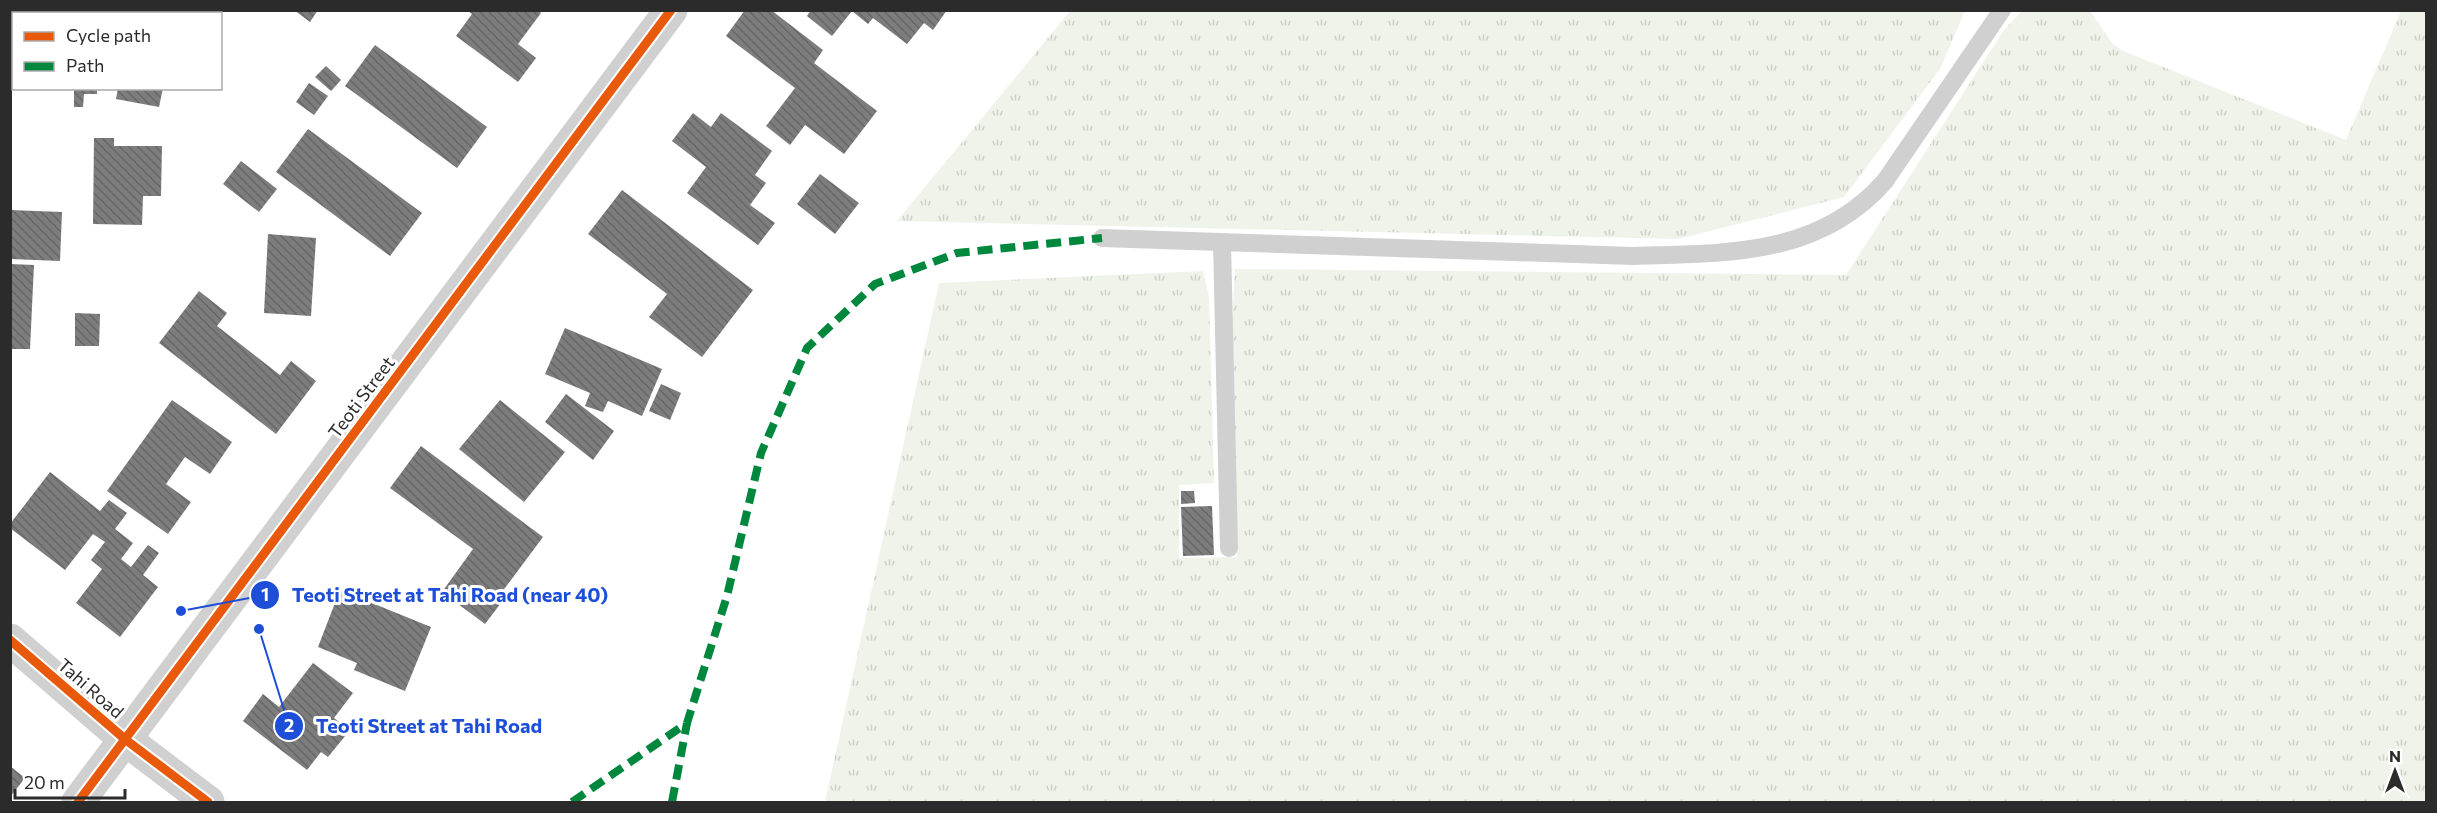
<svg xmlns="http://www.w3.org/2000/svg" width="2437" height="813" font-family="Commissioner,sans-serif">
<defs>
<pattern id="grass-tufts" width="24" height="20" patternUnits="userSpaceOnUse" patternTransform="scale(1.5)"><rect width="24" height="20" fill="#eff3ea"/><path d="M3 7l-1-3M5 7V3M7 7l1-3M15 17l-1-3M17 17v-4M19 17l1-3" fill="none" stroke="#cdd0c9"/></pattern>
<pattern id="building-back-hatch" width="6" height="6" patternUnits="userSpaceOnUse" patternTransform="scale(1.5)"><rect width="6" height="6" fill="#7d7d7d"/><path d="M-1 5l2 2M0 0l6 6M5-1l2 2" fill="none" stroke="#676767"/></pattern>
</defs>
<rect width="100%" height="100%" fill="#fff"/>
<!-- grass -->
<g fill="url(#grass-tufts)">
<path d="M1071 10H1965V11L1940 69 1844 197 1678 239 897 221Z"/>
<path d="M2022 11H2090L2113 44 2123 51 2346 140 2401 11H2426V802H825L939 283 1203 271 1209 297 1214 483 1179 485V558L1237 557 1232 324 1235 269 1846 275 2004 30Z"/>
</g>
<!-- building -->
<g fill="url(#building-back-hatch)">
<rect x="24" y="10" width="55" height="4"/>
<path d="M113 10H173L172 14H113Z"/>
<path d="M294 10H318L310 22Z"/>
<path d="M467 10H538L541 13 518 44 536 58 518 82 456 36 472 14Z"/>
<path d="M745 10H771L823 50 814 63 877 111 844 154 805 125 790 145 766 126 795 88 726 36Z"/>
<path d="M811 10H947L933 30 924 23 907 44 873 18 868 24 852 11 832 36 807 16Z"/>
<rect x="10" y="38" width="4" height="43"/>
<path d="M375 45 487 127 457 168 345 86Z"/>
<path d="M326 66 341 80 331 91 315 77Z"/>
<path d="M309 83 328 96 314 115 296 102Z"/>
<path d="M97 88V94H84L83 107H74V89Z"/>
<path d="M118 88H163L159 107 116 99Z"/>
<path d="M693 113 711 127 721 113 772 151 755 175 766 183 750 205 775 223 758 245 687 193 706 167 672 141Z"/>
<path d="M308 129 422 213 390 256 276 172Z"/>
<path d="M94 138H114V146H162L161 196H143L142 225 93 224Z"/>
<path d="M241 161 277 189 259 212 223 184Z"/>
<path d="M820 174 859 203 835 234 797 204Z"/>
<path d="M622 190 753 290 702 357 649 317 667 294 588 234Z"/>
<path d="M10 210 62 212 60 261 10 259Z"/>
<path d="M268 234 316 238 311 316 264 313Z"/>
<path d="M10 264 34 265 30 349H10Z"/>
<path d="M199 291 227 313 217 326 280 375 291 361 316 381 276 434 159 343Z"/>
<path d="M75 313 100 314 99 346H75Z"/>
<path d="M565 328 662 369 642 416 608 401 603 412 585 406 590 393 545 374Z"/>
<path d="M661 384 681 393 670 420 649 411Z"/>
<path d="M566 394 614 431 593 460 545 422Z"/>
<path d="M172 400 232 442 210 474 185 457 166 484 191 502 168 534 107 491Z"/>
<path d="M500 400 565 452 524 502 459 449Z"/>
<path d="M421 446 543 537 496 600 501 603 485 624 442 592 473 549 390 488Z"/>
<path d="M50 472 100 511 109 500 127 513 115 529 133 543 121 559 131 567 148 545 159 553 143 575 158 587 120 637 76 603 102 569 91 560 105 542 93 534 65 570 10 528V524Z"/>
<path d="M1181 491H1194L1195 503 1181 504Z"/>
<path d="M1212 506 1214 555 1183 556 1181 507Z"/>
<path d="M340 590 431 627 405 691 354 670 357 663 318 647Z"/>
<path d="M313 663 353 693 334 718 350 730 328 757 321 752 307 770 243 721 263 694 279 707Z"/>
<path d="M10 766 25 778 10 797Z"/>
</g>
<g fill="none" stroke-linecap="round" stroke-linejoin="round">
<!-- lane -->
<g stroke="#d0d0d0" stroke-width="18">
<path d="M1102 238 1633 256C1725 253 1819 257 1885 181L2002 10"/>
<path d="M1222 242 1229 548"/>
</g>
<!-- street -->
<g stroke="#d0d0d0" stroke-width="33">
<path d="M10 640 126 740 208 802"/>
<path d="M78 802 671 10"/>
</g>
<!-- quiet -->
<g stroke="#00873e" stroke-width="8" stroke-dasharray="15 8" stroke-linecap="butt">
<path d="M572 802 687 723 727 596 761 453 807 348 875 284 957 253 1102 238"/>
<path d="M672 802 687 723"/>
</g>
<!-- cycleway casing -->
<g stroke="#fff" stroke-width="13">
<g id="cycleway">
<path d="M10 640 126 740 208 802"/>
<path d="M78 802 671 10"/>
</g>
</g>
<!-- cycleway -->
<use href="#cycleway" stroke="#e8590c" stroke-width="9"/>
</g>
<g text-anchor="middle" dominant-baseline="central" stroke-width="6" stroke-linejoin="round" paint-order="stroke">
<!-- street labels -->
<g font-size="18" fill="#2b2b2b" stroke="#fff">
<text transform="translate(361 397) rotate(-53)">Teoti Street</text>
<text transform="translate(91 688) rotate(41)">Tahi Road</text>
</g>
</g>
<!-- callouts -->
<path fill="none" stroke="#1d4ed8" stroke-width="2" d="M181 611L265 595M259 629L289 726"/>
<g fill="#1d4ed8" stroke="#fff" stroke-width="2">
<circle cx="181" cy="611" r="6"/>
<circle cx="259" cy="629" r="6"/>
<circle cx="265" cy="595" r="15"/>
<circle cx="289" cy="726" r="15"/>
</g>
<g font-size="18" text-anchor="middle" font-weight="bold" fill="#fff">
<text x="265" y="601">1</text>
<text x="289" y="732">2</text>
</g>
<g font-size="20" text-anchor="middle" font-weight="bold" fill="#1d4ed8" stroke="#fff" stroke-width="6" stroke-linejoin="round" paint-order="stroke">
<text x="450" y="602">Teoti Street at Tahi Road (near 40)</text>
<text x="429" y="733">Teoti Street at Tahi Road</text>
</g>
<!-- border -->
<rect width="2437" height="813" fill="none" stroke="#2b2b2b" stroke-width="24"/>
<!-- legend -->
<rect x="12" y="12" width="210" height="78" fill="#ffffff" stroke="#aaaaaa" stroke-width="1.5"/>
<rect x="24" y="32" width="30" height="9" fill="#e8590c" stroke="#aaaaaa" stroke-width="1.5"/>
<text x="66" y="42" font-size="18" fill="#2b2b2b">Cycle path</text>
<rect x="24" y="62" width="30" height="9" fill="#00873e" stroke="#aaaaaa" stroke-width="1.5"/>
<text x="66" y="72" font-size="18" fill="#2b2b2b">Path</text>
<!-- north arrow -->
<g transform="translate(2395 771)" stroke="#ffffff" stroke-width="4.5" paint-order="stroke">
<path d="M0-4.5L10 22L0 15L-10 22Z" fill="#2b2b2b"/>
<text y="-9" font-size="16" font-weight="bold" text-anchor="middle" fill="#2b2b2b">N</text>
</g>
<!-- scale -->
<path d="M15 789v9h110v-9" fill="none" stroke="#2b2b2b" stroke-width="3"/>
<text x="24" y="789" font-size="18" fill="#2b2b2b" stroke="#ffffff" stroke-width="4.5" paint-order="stroke">20 m</text>
</svg>
